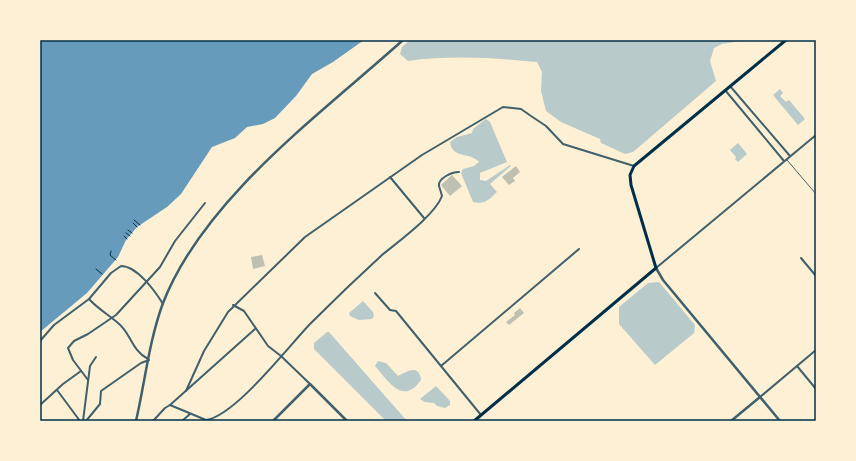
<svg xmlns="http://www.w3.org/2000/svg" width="856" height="461" font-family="'PT Sans Narrow',sans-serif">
<rect width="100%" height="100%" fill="#fdf0d5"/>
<!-- green -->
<g fill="#b9caca">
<path d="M410 40H746L722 44 714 48 710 61 716 81 633 152 625 154 601 143 600 139 561 122 546 111 541 91 542 72 537 62C495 58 451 55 408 61L400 54 402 47Z"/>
<path d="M780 89 783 93 780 96 786 102 789 100 805 119 798 125 773 95Z"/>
<path d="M486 119 490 122 507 162 480 173V180L486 181 510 165 511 166 490 184 497 192C490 199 484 205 473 202L461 173 463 169 474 166 479 162C471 152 452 159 450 142L457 137 472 133 473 129Z"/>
<path d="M738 143 747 154 738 162 735 159 736 157 730 150Z"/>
<path d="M659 282 695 325 694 333 655 365 619 324V307L648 283Z"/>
<path d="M363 301 373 312 374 316 372 319 359 320 350 316 349 313Z"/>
<path d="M327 332H329L407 421H386L314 349V343Z"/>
<path d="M378 361 386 363 398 376C407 372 419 363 421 380 403 406 388 381 375 366Z"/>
<path d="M436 386 450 401V405L445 408 437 406 434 403 425 402 420 399Z"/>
</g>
<!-- water -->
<path fill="#669bbc" d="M40 40H364L333 62 312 74 296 96 275 118 263 124 247 127 235 138 212 147 181 194 167 207 137 227 126 240 118 257 87 293 40 332Z"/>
<!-- building -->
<g fill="#bec0b2">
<path d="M516 166 520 172 513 178 515 181 509 185 502 177Z"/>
<path d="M452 175 462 186 450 196 441 185Z"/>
<path d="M262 255 265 266 253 269 251 257Z"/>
<path d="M520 308 524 313 509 325 506 322 515 315 514 313Z"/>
</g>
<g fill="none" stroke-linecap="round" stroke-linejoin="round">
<!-- path -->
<g stroke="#003049" stroke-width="1">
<path d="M134 220 140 225"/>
<path d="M133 223 137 227"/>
<path d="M128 230 132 233"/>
<path d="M126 233 130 236"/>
<path d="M124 236 127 239"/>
<path d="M111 251 110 255 116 260"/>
<path d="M96 269 102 274"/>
</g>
<!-- service -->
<path stroke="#3f606c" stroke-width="1" d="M787 160 816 194"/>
<!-- minor -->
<g stroke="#3f606c" stroke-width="2">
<path d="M730 86 790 156"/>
<path d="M725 90 784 161"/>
<path d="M390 177 424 218"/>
<path d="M801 258 816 276"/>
<path d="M656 268 816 135"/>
<path d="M375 293 390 310 396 311 481 415"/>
<path d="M89 299C98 309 109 315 118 323 131 333 131 350 148 359"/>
<path d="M233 305 244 311 268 346 281 356 310 384"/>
<path d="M40 341 54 325 89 299 111 273 121 266C137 266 155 291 163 304"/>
<path d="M441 366 579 249"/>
<path d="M797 366 816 389"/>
<path d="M88 380 73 360 68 348 74 341 88 334 116 315 160 267 175 241 205 203"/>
<path d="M57 390 80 421"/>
<path d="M186 391 204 351 228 312 305 237 422 155 503 107 521 109 531 116 546 126 563 144 634 166"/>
<path d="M760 397 816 350"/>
<path d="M40 405 63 384 81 371"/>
<path d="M170 405 206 420C235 416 288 347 310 324 333 301 358 277 382 255 399 241 435 215 442 196 441 192 440 189 439 186 438 178 452 172 459 172"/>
<path d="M83 421 90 366 96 357"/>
<path d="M86 421 100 404 101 391 141 363 149 360"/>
<path d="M153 421 165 408 170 405 255 329"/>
<path d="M182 421 190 414"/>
</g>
<!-- tertiary -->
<g stroke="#3f606c" stroke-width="2.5">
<path d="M656 268 663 280 780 421"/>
<path d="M136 421C145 382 149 341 163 303 204 198 321 114 403 40"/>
<path d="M273 421 310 384 347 421"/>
<path d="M731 421 760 397"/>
</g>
<!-- secondary -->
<path stroke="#003049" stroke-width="3" d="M474 421 656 268 631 185 630 175 634 166 786 40"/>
</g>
<!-- border -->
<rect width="856" height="461" fill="none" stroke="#fdf0d5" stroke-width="82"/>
<rect x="41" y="41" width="774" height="379" fill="none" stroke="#003049" stroke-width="1.5"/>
</svg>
